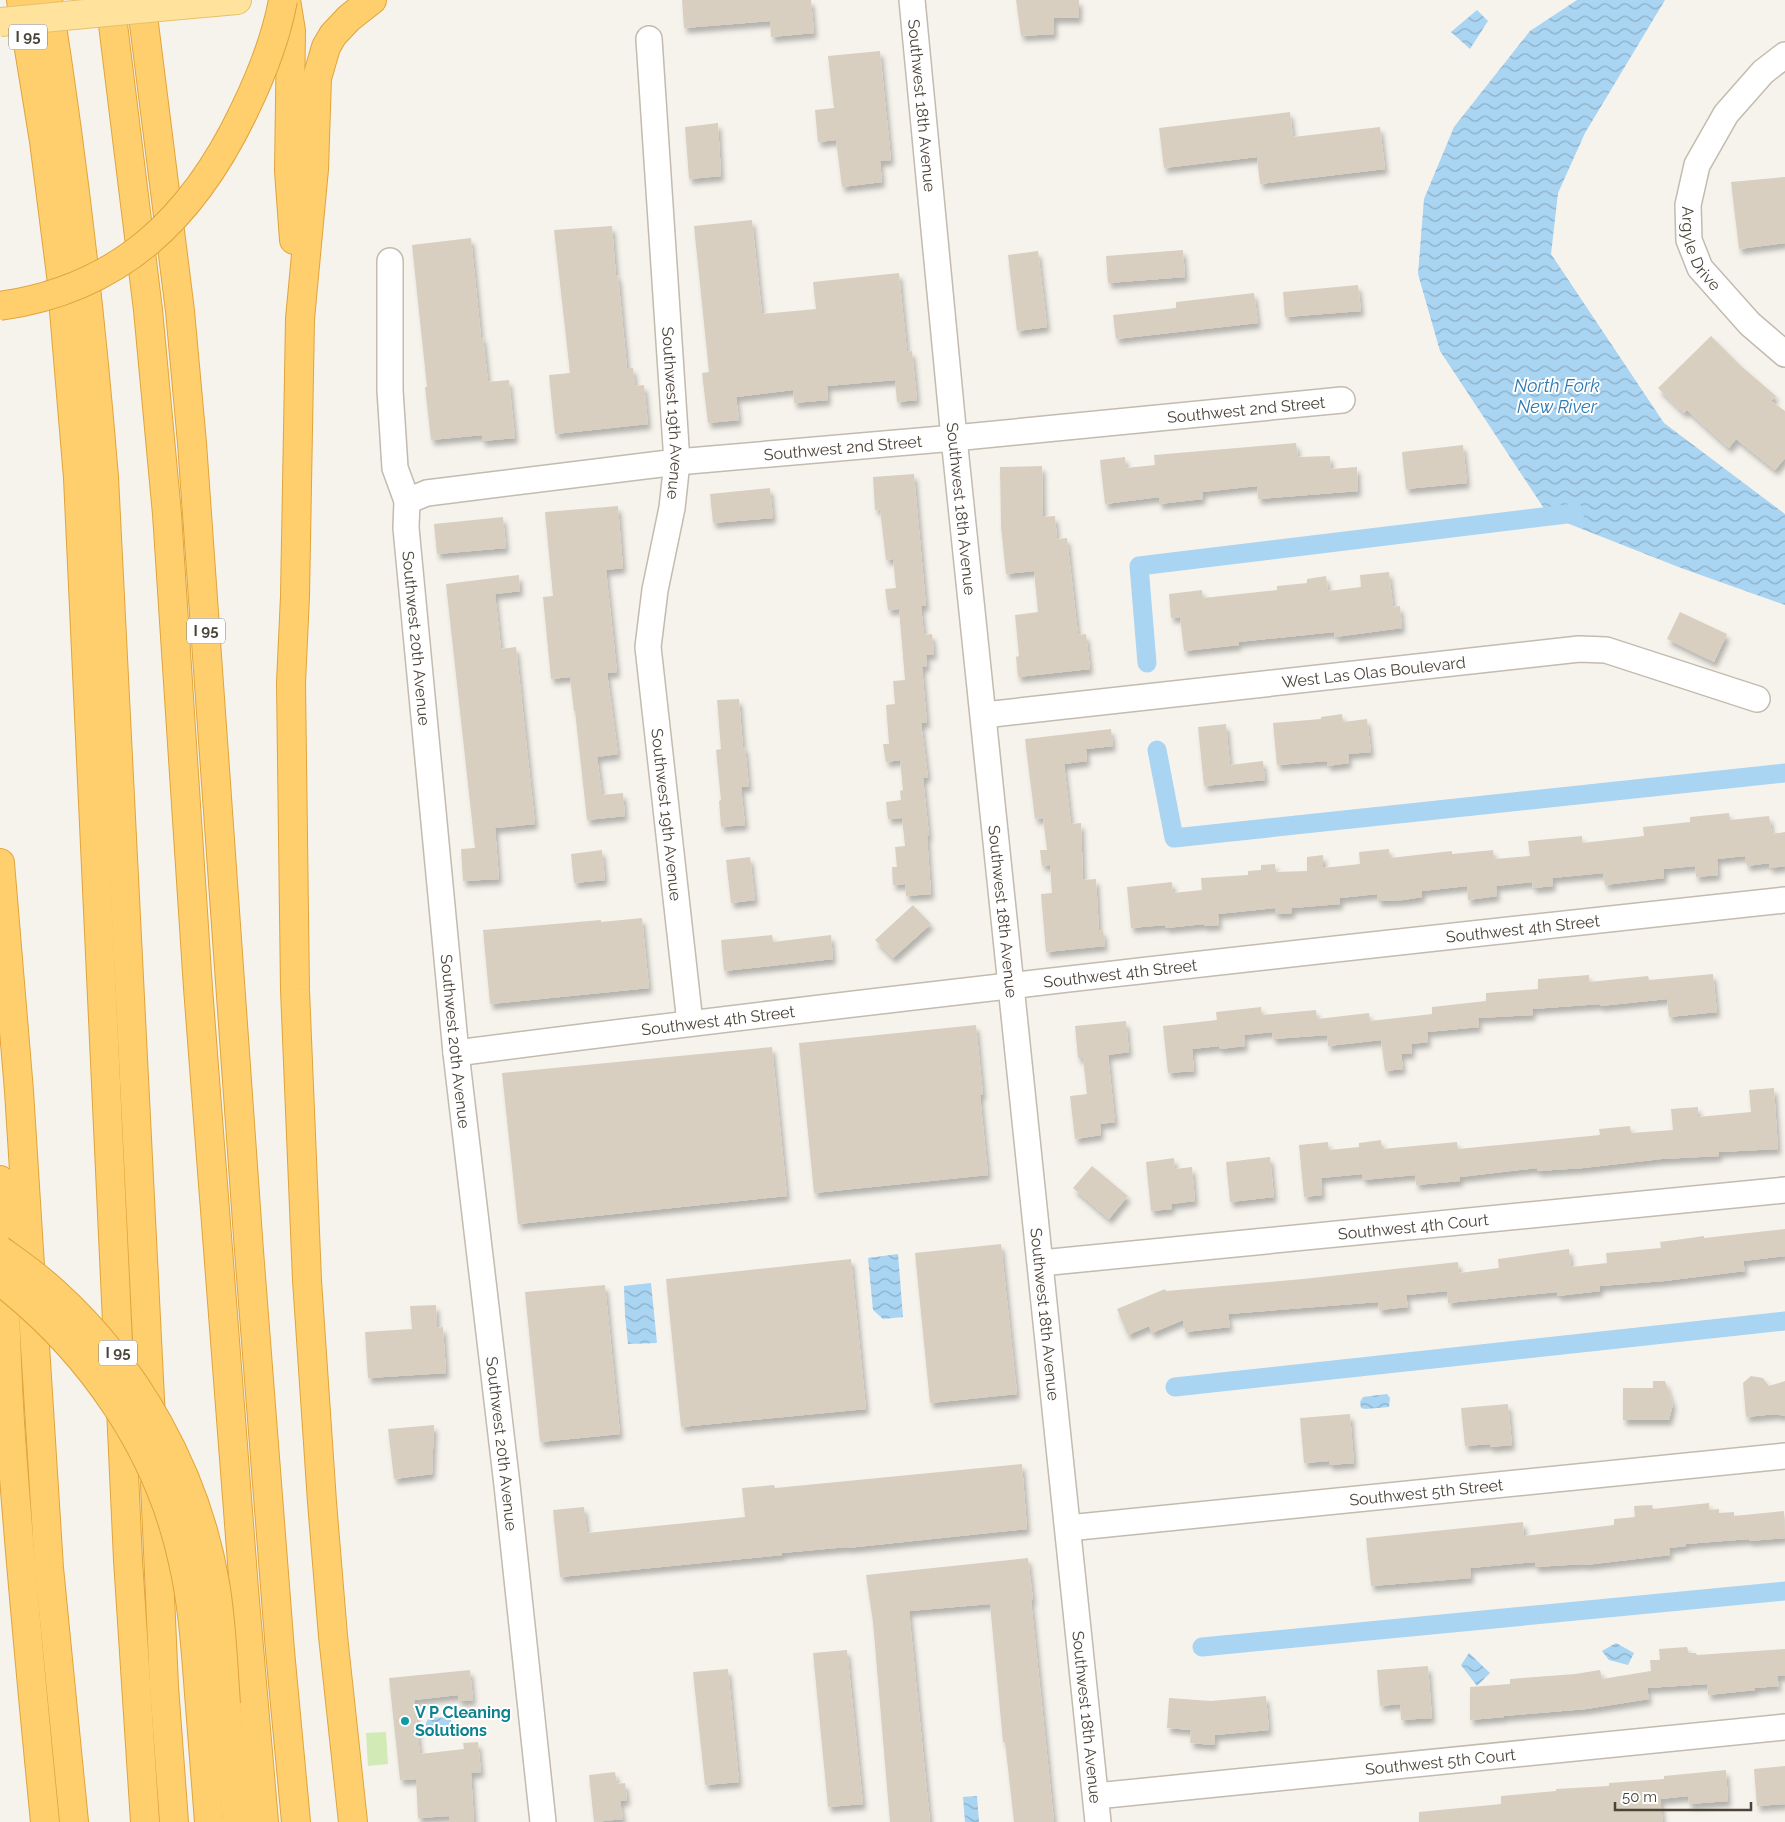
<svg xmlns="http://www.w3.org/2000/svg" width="1785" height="1822" font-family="Raleway,sans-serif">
<defs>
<pattern id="water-waves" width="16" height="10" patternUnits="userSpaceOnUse" patternTransform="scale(1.25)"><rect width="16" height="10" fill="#a9d4f2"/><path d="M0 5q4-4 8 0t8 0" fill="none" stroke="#8caec5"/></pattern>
<filter id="shadow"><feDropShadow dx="3" dy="5.5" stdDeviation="2.5" flood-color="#0004"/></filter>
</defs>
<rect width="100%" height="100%" fill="#f6f3ec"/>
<!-- pitch -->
<path fill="#d2eab5" d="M386 1732 388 1764 368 1766 366 1733Z"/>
<!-- water -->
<g fill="url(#water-waves)">
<path d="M1577 0H1665L1585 133 1558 193 1551 254 1664 423 1785 514V605L1681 568 1549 516 1440 351 1418 274 1424 199 1454 127 1530 31Z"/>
<path d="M1477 10 1488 21 1470 49 1451 32Z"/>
<path d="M898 1254 903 1317 883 1319 873 1310 868 1258Z"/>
<path d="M651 1283 657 1343 628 1344 625 1315 624 1286Z"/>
<path d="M1387 1394 1390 1398 1389 1407 1365 1409 1361 1408 1360 1402 1363 1397Z"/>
<path d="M1616 1643 1634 1653 1628 1665 1609 1660 1602 1651Z"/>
<path d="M1469 1653 1490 1673 1477 1686 1461 1665Z"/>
<path d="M432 1717 447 1718 451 1720 452 1727 445 1731 428 1732 425 1725 428 1719Z"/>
<path d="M977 1796 979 1822H965L963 1797Z"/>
</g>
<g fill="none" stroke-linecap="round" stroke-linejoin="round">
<!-- canal -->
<g stroke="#a9d4f2" stroke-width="19">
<path d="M1147 663 1139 566 1575 513"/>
<path d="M1157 750 1174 838 1785 773"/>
<path d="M1175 1387 1785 1321"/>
<path d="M1202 1647 1785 1591"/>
</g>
</g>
<!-- building -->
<g fill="#d8cfc1" filter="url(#shadow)">
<path d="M682 0H811L814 33 771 37 770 21 684 28Z"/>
<path d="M1016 0H1079V18H1054V34L1021 36Z"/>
<path d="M880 51 891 160 880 161 882 182 842 187 836 140 818 142 815 110 834 108 828 56Z"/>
<path d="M1290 112 1293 137 1380 127 1385 169 1260 184 1257 157 1164 168 1159 128Z"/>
<path d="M718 123 721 176 689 179 685 127Z"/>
<path d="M1785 177V243L1739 249 1731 182Z"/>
<path d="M752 220 762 314 816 309 813 282 899 273 907 352 912 351 917 400 897 402 895 380 827 386 828 400 794 403 793 390 736 397 739 420 708 423 702 373 709 372 694 226Z"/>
<path d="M612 226 616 276 618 275 627 368H633L635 386 644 385 648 424 555 434 549 375 570 373 554 230Z"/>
<path d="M471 238 481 337H483L488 382 509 380 515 438 482 441V435L431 440 425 387H427L412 245Z"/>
<path d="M1183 250 1185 277 1108 283 1106 256Z"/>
<path d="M1038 251 1047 327 1017 331 1008 255Z"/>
<path d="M1358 285 1361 311 1285 317 1283 292Z"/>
<path d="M1254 293 1258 323 1116 339 1113 315 1176 308V302Z"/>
<path d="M1711 336 1741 366 1776 396 1771 401 1785 411V458L1775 470 1736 439 1729 448 1687 410 1684 413 1658 388Z"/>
<path d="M1296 443 1298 457 1330 456 1331 469 1357 467 1358 491 1258 499 1257 486 1202 492 1203 499 1159 504V497L1105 504 1100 460 1125 457 1126 468 1155 465 1154 455Z"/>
<path d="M1463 445 1467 483 1406 489 1402 452Z"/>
<path d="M1042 466 1043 517 1055 516 1057 539 1067 538 1078 635 1086 634 1090 669 1018 677 1016 657 1019 656 1015 615 1038 612 1034 571 1006 574 1001 527 1000 467Z"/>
<path d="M914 474 926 606H921L924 635 932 634 934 654 926 655 927 666 922 667 927 723H921L928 777 923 778 929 835 927 836 931 894 906 896 905 884 893 885 892 867H897L895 847 905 846 902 818 888 819 886 802 901 800 900 791 903 790 900 760 886 762 883 744H889L886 705 895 704 893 681 905 680 899 609 888 610 885 589 896 588 893 559 886 560 880 509 875 510 873 477Z"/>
<path d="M770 488 773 518 713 523 710 494Z"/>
<path d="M618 506 623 568 606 570 617 672 607 673 618 754 597 757 602 795 623 793 625 816 587 820 575 711H574L570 677 551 679 543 597 553 596 545 512Z"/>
<path d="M503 517 506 548 437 554 434 524Z"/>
<path d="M1389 572 1393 607 1400 606 1402 628 1335 637 1334 632 1238 642 1239 645 1184 651 1180 617 1171 618 1169 594 1202 590 1203 598 1277 590V586L1307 583V579L1326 576 1328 591 1361 587 1360 575Z"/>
<path d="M519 575 520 591 495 594 501 649 516 647 535 824 495 828 499 879 463 881 461 849 475 848 446 584Z"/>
<path d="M1680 612 1727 634 1714 662 1667 639Z"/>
<path d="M739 699 743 747H745L749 787H741L745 825 721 827 719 801 721 800 716 750 721 749 717 700Z"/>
<path d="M1342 714 1343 722 1367 719 1371 752 1348 754 1349 763 1327 766V761L1277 765 1273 723 1321 719V717Z"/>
<path d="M1226 724 1230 765 1263 761 1265 780 1204 786 1198 727Z"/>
<path d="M1111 729 1113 746 1086 749 1087 761 1064 764 1071 824 1081 823 1083 880 1096 879 1099 931 1103 930 1105 946 1046 952 1041 894 1052 893 1050 865 1042 866 1040 850H1047L1043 818 1035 819 1025 739Z"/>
<path d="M1729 813 1730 820 1769 816 1772 834 1785 832V866L1770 868 1769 863 1747 866 1745 856 1717 859 1718 875 1696 877 1695 866 1664 869V878L1605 885 1603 873 1552 878 1553 886 1533 888 1532 882 1496 886 1497 896 1468 900 1467 886 1422 891V897L1403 900 1378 901 1377 894 1340 898V904L1292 908V913L1275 914V908L1218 914 1219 925 1204 926V924L1166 928 1165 925 1131 928 1127 887 1172 882 1173 893 1202 890 1201 878 1248 875V871L1261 870V865L1275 864V872L1307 871V857L1323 855V868L1360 864 1359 852 1389 849 1390 858 1452 851V854L1493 850 1494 859 1530 856 1528 841 1582 836V843L1644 836 1643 827 1690 822V817Z"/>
<path d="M602 850 605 880 574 883 571 854Z"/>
<path d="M750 857 755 900 731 903 726 860Z"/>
<path d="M913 905 931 924 893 958 875 940Z"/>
<path d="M642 918 649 988 490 1004 483 930 601 920V922Z"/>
<path d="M772 935 773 942 831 935 833 959 724 971 721 940Z"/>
<path d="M1713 974 1717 1012 1669 1017 1667 999 1600 1006V1004L1532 1009 1533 1015 1478 1018 1479 1027 1427 1032 1428 1042 1411 1044 1412 1053 1401 1054 1403 1069 1385 1071 1381 1040 1328 1046 1327 1035 1273 1039 1272 1032 1244 1035 1245 1046 1220 1049 1219 1046 1192 1049 1194 1071 1168 1073 1163 1026 1217 1020 1216 1012 1261 1007 1262 1015 1316 1010 1317 1019 1369 1013 1370 1021 1432 1014V1007L1486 1001V993L1538 989V979L1589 975V982L1648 976 1649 980Z"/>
<path d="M1126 1021 1129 1052 1108 1055 1115 1122 1100 1124 1101 1135 1075 1139 1070 1096 1087 1094 1083 1058H1078L1075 1026Z"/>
<path d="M976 1025 983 1095H980L988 1175 814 1193 799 1043Z"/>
<path d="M772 1047 787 1196 518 1224 502 1073Z"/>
<path d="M1774 1088 1778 1149 1719 1152V1156L1661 1159 1583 1168 1537 1171V1168L1460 1177V1181L1416 1185 1415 1175 1363 1180 1362 1174 1321 1178 1322 1195 1304 1197 1299 1145 1328 1142 1329 1150 1359 1147V1143L1381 1140 1382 1149 1457 1142 1458 1149 1600 1135 1599 1129 1630 1126 1631 1133 1673 1130 1671 1109 1698 1107V1117L1751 1112 1749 1090Z"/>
<path d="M1270 1157 1274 1197 1230 1202 1226 1162Z"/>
<path d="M1174 1158 1175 1169 1192 1167 1195 1201 1171 1204 1172 1209 1151 1211 1146 1162Z"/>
<path d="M1092 1166 1128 1196 1109 1219 1073 1188Z"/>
<path d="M1785 1229V1256L1743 1261 1745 1271 1664 1281 1600 1286V1291L1558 1296 1557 1292 1448 1303 1447 1291 1406 1295 1408 1307 1379 1310 1378 1302 1228 1314 1230 1327 1185 1332 1183 1320 1152 1333 1149 1326 1128 1335 1117 1309 1165 1289 1166 1291 1303 1279 1458 1262 1459 1273 1499 1268 1498 1259 1569 1249 1571 1267 1607 1263 1606 1253 1661 1248 1660 1242 1683 1239 1704 1236V1238Z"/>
<path d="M1001 1244 1017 1394 930 1403 915 1253Z"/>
<path d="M851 1259 866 1409 681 1427 666 1279Z"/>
<path d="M605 1285 620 1434 540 1442 525 1292Z"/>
<path d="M436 1305 437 1328 443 1327 446 1373 368 1378 365 1332 412 1329 410 1306Z"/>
<path d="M1751 1376 1763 1378 1769 1386 1785 1381V1416L1776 1414 1746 1417 1743 1383Z"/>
<path d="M1653 1381H1665L1673 1404 1669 1420H1623V1388H1653Z"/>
<path d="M1508 1404 1512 1445 1490 1447V1444L1465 1446 1461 1408Z"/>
<path d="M1350 1414 1354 1463 1330 1465 1329 1461 1304 1463 1300 1418Z"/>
<path d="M434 1425 432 1474 394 1479 388 1429Z"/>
<path d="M1022 1464 1027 1529 847 1548V1547L782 1553V1555L560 1577 553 1510 584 1507 587 1533 745 1517 742 1488 774 1485 775 1488Z"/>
<path d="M1709 1503V1510L1719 1509V1513L1734 1512V1516L1784 1511 1785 1538 1749 1541V1539L1685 1544 1686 1546 1669 1548 1670 1555 1585 1565 1584 1564 1535 1567V1562L1470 1568 1471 1578 1371 1586 1366 1538 1523 1522 1524 1536 1614 1525V1519L1635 1517 1634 1506 1652 1505 1653 1509Z"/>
<path d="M1028 1558 1033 1600H1031L1054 1822H1014L1005 1742H1003L990 1604 909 1611 930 1822H890L873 1622 866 1575Z"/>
<path d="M1687 1647 1689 1653H1696L1697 1655 1785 1649V1676H1777L1779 1686 1755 1688V1690L1708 1695 1707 1684 1647 1688 1649 1699 1586 1709 1504 1716V1717L1470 1720V1687L1510 1684V1679L1575 1674 1600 1670 1602 1679 1651 1671 1650 1660H1660L1659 1649Z"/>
<path d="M847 1650 863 1804 828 1807 813 1653Z"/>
<path d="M1428 1666 1432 1718 1401 1720 1400 1704 1380 1706 1377 1670Z"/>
<path d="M728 1669 739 1782 705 1785 693 1672Z"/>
<path d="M470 1670 473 1700 459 1701 458 1695 414 1700 420 1754 464 1749 463 1743 478 1742 481 1772 471 1773 474 1822H449V1816L418 1818 416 1779 400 1780 389 1678Z"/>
<path d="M1266 1696 1269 1730 1215 1735 1214 1745 1190 1743 1191 1730 1167 1728 1169 1698 1211 1701Z"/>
<path d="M1785 1766V1804L1757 1806 1754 1769Z"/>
<path d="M1726 1770 1728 1801 1689 1804 1688 1796 1660 1799 1663 1822H1419V1812L1501 1804V1796L1556 1791V1789L1609 1786V1783L1664 1779V1776Z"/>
<path d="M615 1772 617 1784 625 1783 627 1800 620 1801 623 1819 594 1822 589 1775Z"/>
</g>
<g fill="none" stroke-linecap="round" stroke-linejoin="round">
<!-- minor casing -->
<g stroke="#c2bbae" stroke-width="28">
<g id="minor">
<path id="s1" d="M912 0 954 438 1098 1822"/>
<path id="s2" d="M649 39 677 462 672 508 655 590 648 647 690 1023"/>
<path id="s3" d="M1785 55 1763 72 1726 114 1697 165 1688 205 1689 240 1700 268 1750 324 1785 354"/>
<path id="s4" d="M390 261V390L395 468 407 501 406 528 456 1053 507 1485 543 1822"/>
<path id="s5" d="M407 501 427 493 677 462 954 438 1342 400"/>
<path id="s6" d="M984 715 1579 649 1606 650 1757 699"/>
<path id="s7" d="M456 1053C899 996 1342 948 1785 900"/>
<path id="s8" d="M1041 1263 1785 1190"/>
<path id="s9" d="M1068 1528 1785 1456"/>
<path id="s10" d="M1096 1796 1785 1727"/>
</g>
</g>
<!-- major casing -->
<g stroke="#e6c16a" stroke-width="30">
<path id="major" d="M159 7 237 0"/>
</g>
<!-- highway casing -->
<g stroke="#e0a43c" stroke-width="30">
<g id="highway">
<path d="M21 0 44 141 61 275 78 478 128 1560 145 1822"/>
<path d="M48 0C73 159 91 317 104 477L151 1419"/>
<path d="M110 0 148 310 167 514 198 988 244 1589 264 1822"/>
<path d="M141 0 180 311 192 443 249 1251 280 1651 296 1822"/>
<path d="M286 0 291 31 289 171 294 240"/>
<path d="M0 863 19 1091 49 1568 74 1822"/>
<path d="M0 1180C4 1261 5 1341 10 1422 19 1556 32 1689 45 1822"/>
<path d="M155 1484 164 1686 174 1822"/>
<path d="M226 1704 237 1822"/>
<path d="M200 1706 209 1822"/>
<path d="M353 1822 333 1636 322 1502 307 1280 295 990 291 683 295 596 300 319 314 169 317 78 326 47 333 35 349 18 372 0"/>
</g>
</g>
<!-- minor -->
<use href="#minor" stroke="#fff" stroke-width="25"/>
<!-- major -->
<use href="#major" stroke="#ffe39c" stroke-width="28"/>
<!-- highway -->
<use href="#highway" stroke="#ffcf6e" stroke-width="28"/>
<!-- major-bridge casing -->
<g stroke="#e6c16a" stroke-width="30" stroke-linecap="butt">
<path id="major-bridge" d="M0 22 159 7"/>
</g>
<!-- highway-bridge casing -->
<g stroke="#e0a43c" stroke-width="30" stroke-linecap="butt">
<g id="highway-bridge">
<path d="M0 306C120 289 193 218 244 111 261 76 276 39 283 0"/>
<path d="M0 1250C18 1263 37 1276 54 1292 137 1367 196 1472 215 1583 222 1623 223 1664 226 1704"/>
<path d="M0 1281C90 1351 159 1450 183 1562 194 1610 196 1658 200 1706"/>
</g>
</g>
<!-- major-bridge -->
<use href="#major-bridge" stroke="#ffe39c" stroke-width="28"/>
<!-- highway-bridge -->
<use href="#highway-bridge" stroke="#ffcf6e" stroke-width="28"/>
</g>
<!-- markers -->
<circle fill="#0f9aa8" stroke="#fff" stroke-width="2" cx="405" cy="1721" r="5"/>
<g text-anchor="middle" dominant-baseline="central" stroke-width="4" stroke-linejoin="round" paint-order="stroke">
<!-- shield labels -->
<g fill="#fff" stroke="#817c74" stroke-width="1">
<rect x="9" y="24.5" width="38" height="25" rx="4"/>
<rect x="187" y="618.5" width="38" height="25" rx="4"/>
<rect x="99" y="1340.5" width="38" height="25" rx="4"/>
</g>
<g font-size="15" font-weight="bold" fill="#4b4439">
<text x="28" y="37">I 95</text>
<text x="206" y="631">I 95</text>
<text x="118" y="1353">I 95</text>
</g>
<!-- street labels -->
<g font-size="16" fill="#4b4439" stroke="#fff">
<text stroke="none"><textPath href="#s1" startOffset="106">Southwest 18th Avenue</textPath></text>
<text stroke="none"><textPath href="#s3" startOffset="230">Argyle Drive</textPath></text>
<text stroke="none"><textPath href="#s5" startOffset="845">Southwest 2nd Street</textPath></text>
<text stroke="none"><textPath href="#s2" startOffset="375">Southwest 19th Avenue</textPath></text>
<text stroke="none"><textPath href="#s5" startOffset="440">Southwest 2nd Street</textPath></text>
<text stroke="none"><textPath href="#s1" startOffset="511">Southwest 18th Avenue</textPath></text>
<text stroke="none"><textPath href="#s4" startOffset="380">Southwest 20th Avenue</textPath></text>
<text stroke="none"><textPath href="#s6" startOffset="392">West Las Olas Boulevard</textPath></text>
<text stroke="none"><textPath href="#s2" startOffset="780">Southwest 19th Avenue</textPath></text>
<text stroke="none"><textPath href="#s1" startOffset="916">Southwest 18th Avenue</textPath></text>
<text stroke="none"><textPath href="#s7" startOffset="1074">Southwest 4th Street</textPath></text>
<text stroke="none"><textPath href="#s7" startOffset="669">Southwest 4th Street</textPath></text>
<text stroke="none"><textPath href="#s7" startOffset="264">Southwest 4th Street</textPath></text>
<text stroke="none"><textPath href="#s4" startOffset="785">Southwest 20th Avenue</textPath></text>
<text stroke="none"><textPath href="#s8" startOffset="374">Southwest 4th Court</textPath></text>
<text stroke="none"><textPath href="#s1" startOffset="1321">Southwest 18th Avenue</textPath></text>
<text stroke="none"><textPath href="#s4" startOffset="1190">Southwest 20th Avenue</textPath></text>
<text stroke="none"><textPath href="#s9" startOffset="360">Southwest 5th Street</textPath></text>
<text stroke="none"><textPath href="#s1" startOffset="1726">Southwest 18th Avenue</textPath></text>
<text stroke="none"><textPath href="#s10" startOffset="346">Southwest 5th Court</textPath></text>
</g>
<!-- culture labels -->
<g font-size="16" font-weight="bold" fill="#0d838f" stroke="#fff" text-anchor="start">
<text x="415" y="1712">V P Cleaning<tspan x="415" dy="18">Solutions</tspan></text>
</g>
<!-- water labels -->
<g font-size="18" font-style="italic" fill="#2e7ab2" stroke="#fff">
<text x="1557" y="385">North Fork<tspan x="1557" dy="21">New River</tspan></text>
</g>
</g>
<!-- scale -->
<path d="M1615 1802v8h136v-8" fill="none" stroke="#4b4439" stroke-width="2.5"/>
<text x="1622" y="1802" font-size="15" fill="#4b4439" stroke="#ffffff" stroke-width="4" paint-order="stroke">50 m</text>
</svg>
